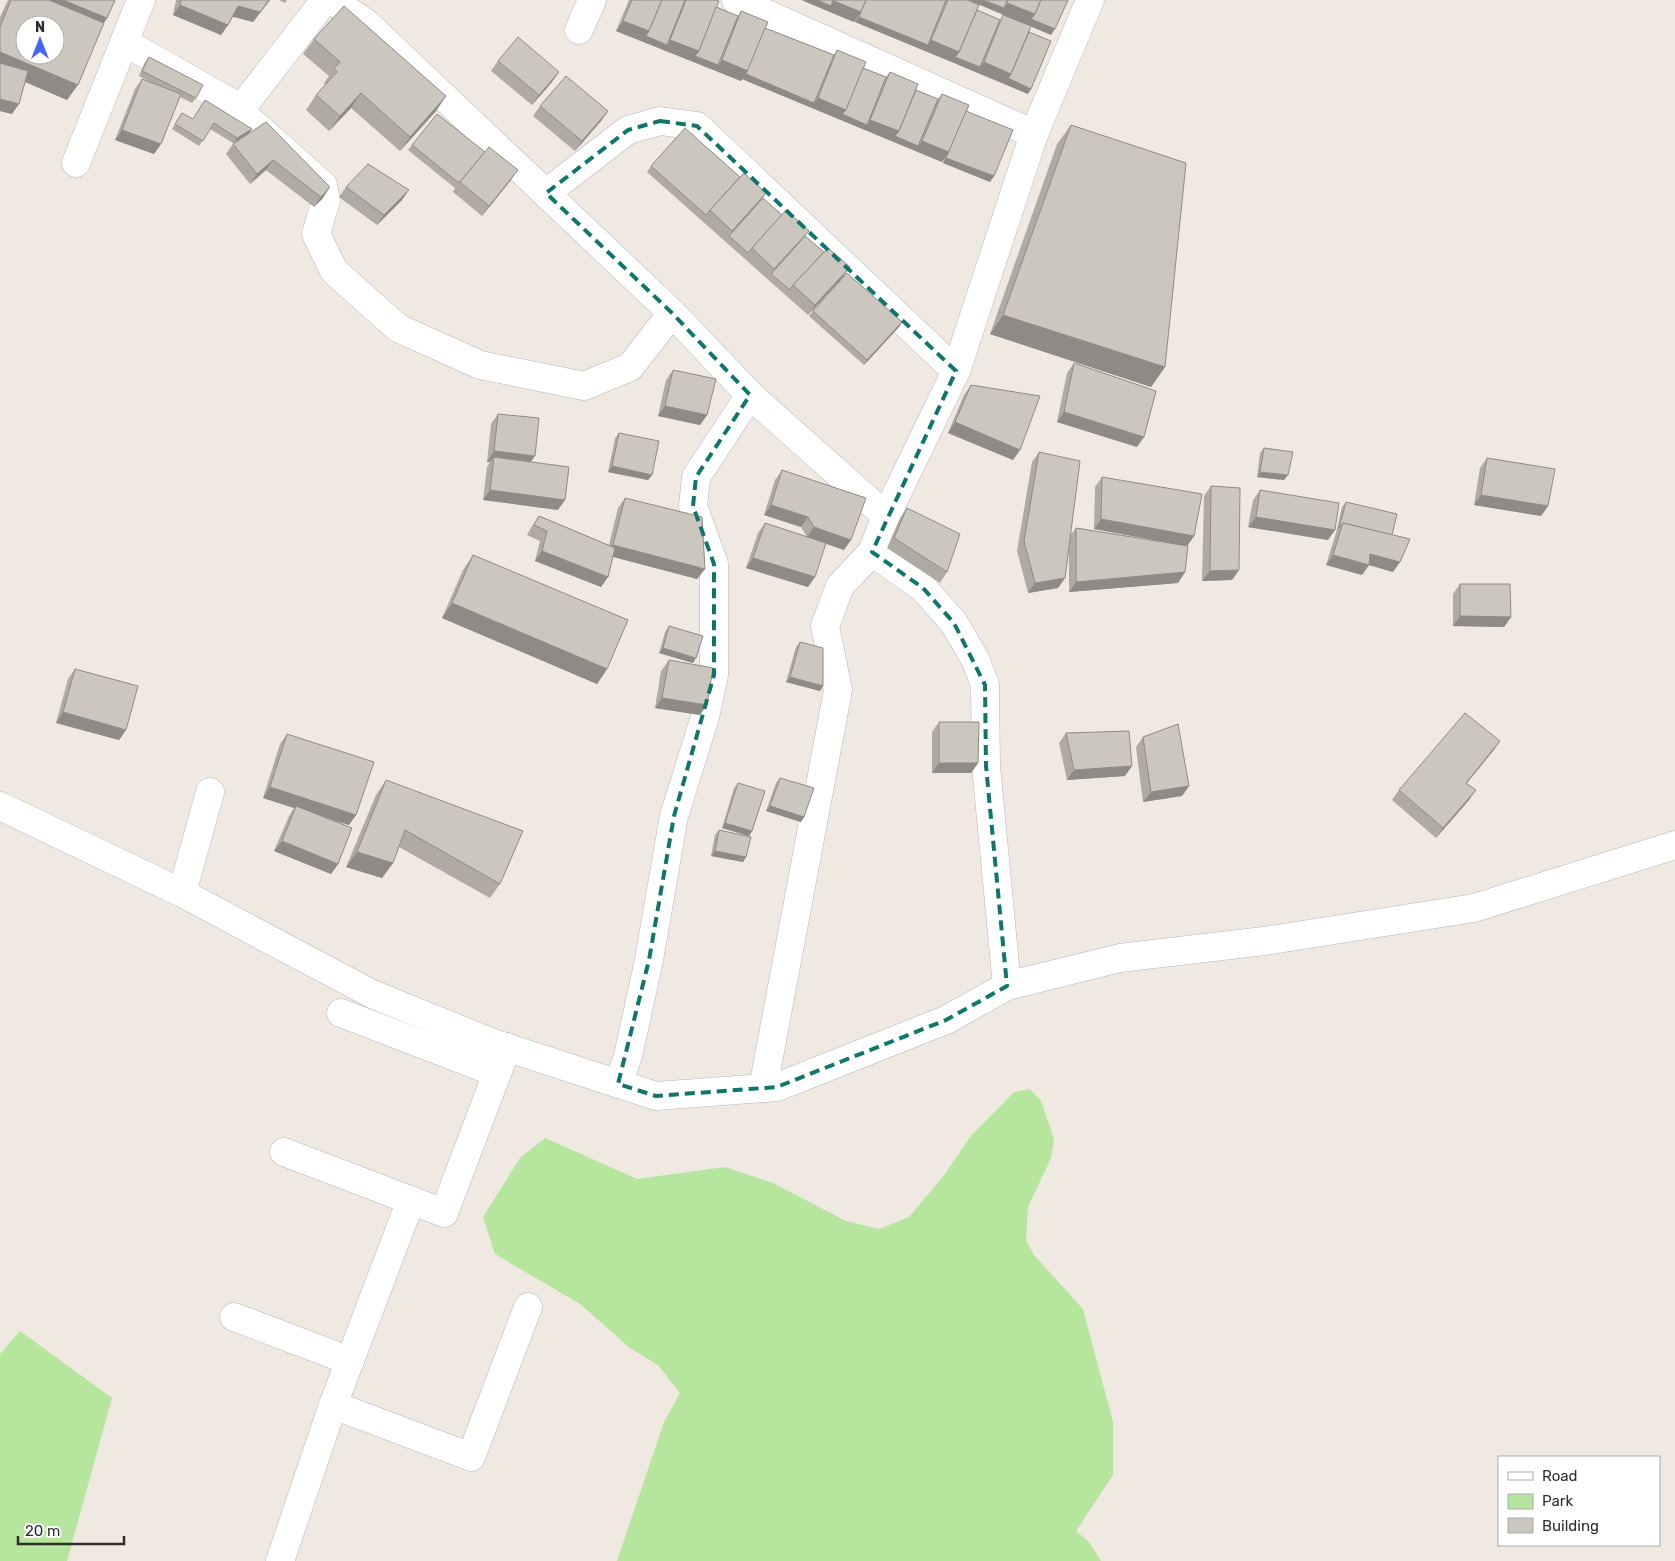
<svg xmlns="http://www.w3.org/2000/svg" width="1675" height="1561" font-family="Rubik,sans-serif">
<rect width="100%" height="100%" fill="#efe9e1"/>
<!-- green -->
<g fill="#b6e59e">
<path d="M1030 1089 1041 1101 1054 1139 1051 1158 1028 1207 1026 1240 1034 1255 1083 1309 1113 1422V1475L1076 1531 1089 1542 1101 1561H617L664 1422 680 1393 658 1365 630 1348 580 1304 495 1254 483 1217 520 1158 545 1138 637 1179 725 1167 775 1184 846 1221 879 1229 909 1217 942 1178 971 1136 1014 1092Z"/>
<path d="M20 1331 112 1398 67 1561H0V1354Z"/>
</g>
<g fill="none" stroke-linecap="round" stroke-linejoin="round">
<!-- minor casing -->
<g stroke="#b4b7c1" stroke-width="29">
<g id="minor">
<path d="M332 0 366 23 672 313 750 395 886 516 956 371 1034 134 1090 0"/>
<path d="M736 0 1034 134"/>
<path d="M579 30 592 0"/>
<path d="M124 42 228 101 323 185 326 200 316 234 334 271 398 328 480 365 584 386 630 367 672 313"/>
<path d="M240 110 325 0"/>
<path d="M76 163 141 0"/>
<path d="M546 193 628 130 660 121 697 126 956 371"/>
<path d="M872 552 923 588 954 623 976 661 985 685 986 766 1007 986"/>
<path d="M0 806 182 893 372 994 493 1043 656 1096 777 1087 946 1020 1007 986 1120 958 1264 941 1474 908 1675 845"/>
<path d="M182 893 210 792"/>
<path d="M341 1013 497 1073"/>
<path d="M618 1084 628 1056 649 960 674 816 705 717 714 675V564L693 506 696 477 750 395"/>
<path d="M763 1088 838 690 825 626 840 586 872 552 886 516"/>
<path d="M284 1152 444 1213 507 1047"/>
<path d="M234 1317 350 1361"/>
<path d="M333 1405 471 1457 528 1307"/>
<path d="M280 1561 333 1405 411 1200"/>
</g>
</g>
<!-- minor -->
<use href="#minor" stroke="#fff" stroke-width="28"/>
</g>
<!-- wall -->
<g fill="#afaba4">
<path d="M8 0H115L107 18 104 23 67 100 25 82 12 114 0 111V17Z"/>
<path d="M176 0H270L253 22 233 17 221 35 173 15Z"/>
<path d="M279 0H287L285 3Z"/>
<path d="M629 0H715L716 7 738 16 741 11 765 28 834 55 837 50 863 68 886 77 890 72 916 90 938 99 942 94 966 111 994 176 990 182 943 163 944 159 942 162 742 79 744 76 741 81 616 31Z"/>
<path d="M801 0H967L977 10 1000 20 1003 15 1029 32 1028 94 855 22 856 20 854 22Z"/>
<path d="M314 39 446 96 436 111 400 151 351 108 329 131 306 110 316 95 325 85 324 83 329 76 303 54Z"/>
<path d="M149 57 196 98 192 103 180 97 161 144 154 154 115 140 135 89 142 79 154 84 139 76 145 62Z"/>
<path d="M498 61 552 82 532 105 491 71Z"/>
<path d="M540 106 608 111 601 121 575 151 533 116Z"/>
<path d="M182 113 193 119 252 129 249 134 323 198 314 207 266 170 250 184 226 154 233 144 244 136 233 143 210 129 199 146 172 129Z"/>
<path d="M1071 125 1165 367 1151 387 990 334 1057 144Z"/>
<path d="M412 145 511 180 482 216 453 192 455 188 408 150Z"/>
<path d="M651 166 740 177 766 193 763 198 782 215 809 231 805 236 843 277 808 315 647 172Z"/>
<path d="M346 187 402 200 377 225 339 197Z"/>
<path d="M813 311 902 322 899 327 864 365 809 316Z"/>
<path d="M1074 363 1137 447 1057 422 1067 373Z"/>
<path d="M673 370 707 415 700 425 658 416 666 380Z"/>
<path d="M971 385 1020 450 1013 460 948 433 964 395Z"/>
<path d="M498 414 531 462 558 510 483 500 487 467 490 462H487L491 424Z"/>
<path d="M619 433 652 475 648 480 608 472 615 438Z"/>
<path d="M1264 448 1284 480 1257 477 1260 453Z"/>
<path d="M1039 452 1070 536 1076 528 1182 545 1094 529 1095 487 1102 477 1194 536 1187 546 1185 572 1178 583 1069 592V550L1065 578 1058 588 1028 593 1017 551 1032 462Z"/>
<path d="M1487 458 1548 506 1541 516 1474 505 1480 468Z"/>
<path d="M782 470 844 550 826 544 808 587 746 568 758 533 765 523 807 537 801 527 764 515 775 480Z"/>
<path d="M1211 486 1239 570 1232 580 1202 581 1204 496Z"/>
<path d="M1260 490 1328 540 1248 527 1253 500Z"/>
<path d="M625 498 705 569 697 579 613 557 608 577 601 587 535 561 540 541 527 535 532 526 539 516 609 545 618 508Z"/>
<path d="M1346 502 1392 535 1393 572 1369 565 1362 575 1326 565 1336 533 1342 507Z"/>
<path d="M907 508 947 572 940 583 887 548 900 518Z"/>
<path d="M473 555 607 669 597 684 442 618 463 570Z"/>
<path d="M1460 584 1511 617 1504 627 1453 626V594Z"/>
<path d="M669 626 693 663 659 653 665 632Z"/>
<path d="M800 642 823 686 820 691 786 682 796 647Z"/>
<path d="M669 660 700 715 655 708 661 671Z"/>
<path d="M75 669 126 730 119 740 56 723 68 679Z"/>
<path d="M939 722 978 763 971 773H932V732Z"/>
<path d="M1066 733 1125 776 1067 780 1059 743Z"/>
<path d="M287 734 356 815 349 825 331 820 338 864 331 874 274 851 289 816 294 808 263 798 280 744Z"/>
<path d="M1143 737 1189 786 1182 796 1143 802 1136 747Z"/>
<path d="M1500 741 1493 751 1466 783 1469 800 1436 838 1392 800 1399 790Z"/>
<path d="M780 778 804 817 801 822 766 811 776 783Z"/>
<path d="M386 780 500 884 490 898 399 847 393 863 382 878 346 867 376 795Z"/>
<path d="M738 783 752 831 749 836 722 828 734 788Z"/>
<path d="M719 830 746 857 743 862 711 856 715 835Z"/>
</g>
<!-- shaded-wall -->
<g fill="#8e8b86">
<path d="M16 0H63L107 18 97 33Z"/>
<path d="M270 0 253 22 231 16 238 6Z"/>
<path d="M804 0H817L831 6 834 1 861 12 854 22 804 1Z"/>
<path d="M968 0H983L1004 8 1007 3 1035 14 1055 29 1051 35Z"/>
<path d="M180 5 228 25 221 35 173 15Z"/>
<path d="M859 17 928 45 931 40 959 52 980 67 984 62 1011 74 1031 89 1028 94 952 62 855 22Z"/>
<path d="M623 21 649 31 667 45 670 40 699 51 718 65 722 60 748 71 741 81 616 31Z"/>
<path d="M0 52 78 85 67 100 0 71Z"/>
<path d="M559 72 552 82 532 105 539 95Z"/>
<path d="M746 74 814 103 818 98 846 110 867 125 870 120 899 131 918 146 922 141 949 152 942 162 742 79Z"/>
<path d="M361 93 351 108 329 131 340 116Z"/>
<path d="M446 96 436 111 400 151 410 137Z"/>
<path d="M0 99 19 104 12 114 0 111Z"/>
<path d="M608 111 601 121 575 151 582 141Z"/>
<path d="M252 129 248 134 233 143 237 138Z"/>
<path d="M122 130 161 144 154 154 115 140Z"/>
<path d="M946 158 994 176 990 182 943 163Z"/>
<path d="M273 160 266 170 250 184 257 174Z"/>
<path d="M518 170 511 180 482 216 489 206Z"/>
<path d="M330 187 323 198 314 207 321 197Z"/>
<path d="M409 190 402 200 377 225 384 215Z"/>
<path d="M850 267 843 277 808 315 815 305Z"/>
<path d="M1003 315 1165 367 1151 387 990 334Z"/>
<path d="M902 322 899 327 864 365 867 360Z"/>
<path d="M665 406 707 415 700 425 658 416Z"/>
<path d="M1064 412 1144 437 1137 447 1057 422Z"/>
<path d="M955 422 1020 450 1013 460 948 433Z"/>
<path d="M494 451 535 456 528 466 494 457 490 462H487Z"/>
<path d="M612 466 652 475 648 480 608 472Z"/>
<path d="M1260 472 1288 475 1284 480 1257 477Z"/>
<path d="M490 490 565 500 558 510 483 500Z"/>
<path d="M1481 495 1548 506 1541 516 1474 505Z"/>
<path d="M771 505 808 517 801 527 764 515Z"/>
<path d="M1256 517 1335 530 1328 540 1248 527Z"/>
<path d="M1101 519 1194 536 1187 546 1094 529Z"/>
<path d="M814 527 851 540 844 550 807 537Z"/>
<path d="M613 545 705 569 697 579 606 555Z"/>
<path d="M542 551 608 577 601 587 535 561Z"/>
<path d="M1370 554 1400 562 1393 572 1369 565 1362 575 1326 565 1333 555Z"/>
<path d="M753 558 815 577 808 587 746 568Z"/>
<path d="M1239 570 1232 580 1202 581 1210 571Z"/>
<path d="M1185 572 1178 583 1069 592 1076 582Z"/>
<path d="M1065 578 1058 588 1028 593 1035 583Z"/>
<path d="M452 603 607 669 597 684 442 618Z"/>
<path d="M1460 616 1511 617 1504 627 1453 626Z"/>
<path d="M663 648 696 658 693 663 659 653Z"/>
<path d="M790 677 823 686 820 691 786 682Z"/>
<path d="M662 698 707 705 700 715 655 708Z"/>
<path d="M63 712 126 730 119 740 56 723Z"/>
<path d="M1500 741 1493 751 1459 793 1466 783Z"/>
<path d="M939 763H978L971 773H932Z"/>
<path d="M1132 766 1125 776 1067 780 1074 770Z"/>
<path d="M1189 786 1182 796 1143 802 1151 792Z"/>
<path d="M270 787 356 815 349 825 295 808 296 806 294 808 263 798Z"/>
<path d="M1476 790 1469 800 1436 838 1443 828Z"/>
<path d="M770 806 804 817 801 822 766 811Z"/>
<path d="M725 823 752 831 749 836 722 828Z"/>
<path d="M282 841 338 864 331 874 274 851Z"/>
<path d="M715 851 746 857 743 862 711 856Z"/>
<path d="M357 852 393 863 382 878 346 867Z"/>
</g>
<!-- building -->
<g fill="#cbc7bf" stroke="#8e8b86" fill-rule="evenodd">
<path d="M11 0H49L104 23 78 85 0 52V27ZM25 25H55V55H25Z"/>
<path d="M63 0H115L107 18Z"/>
<path d="M181 0H269L260 12 238 6 228 25 180 5Z"/>
<path d="M632 0H662L649 31 623 21Z"/>
<path d="M662 0H685L667 45 646 36 649 31Z"/>
<path d="M686 0H715L719 1 699 51 670 40Z"/>
<path d="M817 0H833L831 6Z"/>
<path d="M835 0H866L861 12 834 1Z"/>
<path d="M866 0H946L928 45 859 17Z"/>
<path d="M948 0H967L979 5 959 52 931 40Z"/>
<path d="M983 0H1007L1004 8Z"/>
<path d="M1008 0H1041L1035 14 1007 3Z"/>
<path d="M1041 0H1068L1055 29 1031 19 1035 14Z"/>
<path d="M344 6 446 96 410 137 361 93 340 116 316 95 337 72 334 68 340 62 314 39Z"/>
<path d="M716 7 738 16 718 65 695 56 699 51Z"/>
<path d="M977 10 1000 20 980 67 955 57 959 52Z"/>
<path d="M741 11 768 22 748 71 722 60Z"/>
<path d="M1003 15 1031 26 1011 74 984 62Z"/>
<path d="M765 28 834 55 814 103 746 74Z"/>
<path d="M1029 32 1051 41 1031 89 1008 78 1011 74Z"/>
<path d="M518 37 559 72 539 95 498 61Z"/>
<path d="M837 50 866 62 846 110 818 98Z"/>
<path d="M149 57 203 85 196 98 142 71Z"/>
<path d="M0 63 28 71 19 104 0 99Z"/>
<path d="M863 68 886 77 867 125 842 114 846 110Z"/>
<path d="M890 72 918 84 899 131 870 120Z"/>
<path d="M566 76 608 111 582 141 540 106Z"/>
<path d="M142 79 181 94 161 144 122 130Z"/>
<path d="M916 90 938 99 918 146 895 136 899 131Z"/>
<path d="M942 94 969 105 949 152 922 141Z"/>
<path d="M205 100 252 129 237 138 214 123 203 141 175 124 182 113 193 119Z"/>
<path d="M966 111 1013 130 994 176 946 158Z"/>
<path d="M437 114 485 152 459 183 412 145Z"/>
<path d="M266 122 330 187 321 197 273 160 257 174 233 144Z"/>
<path d="M1071 125 1186 163 1165 367 1003 315Z"/>
<path d="M685 128 740 177 710 210 706 215 651 166Z"/>
<path d="M489 147 518 170 489 206 460 182Z"/>
<path d="M368 164 409 190 384 215 346 187Z"/>
<path d="M744 173 766 193 732 231 710 210Z"/>
<path d="M763 198 782 215 752 248 748 253 729 236Z"/>
<path d="M786 210 809 231 774 269 752 248Z"/>
<path d="M805 236 824 252 793 285 790 290 771 274Z"/>
<path d="M828 248 850 267 815 305 793 285Z"/>
<path d="M847 273 902 322 867 360 813 311Z"/>
<path d="M1074 363 1156 391 1144 437 1064 412Z"/>
<path d="M673 370 716 379 707 415 665 406Z"/>
<path d="M971 385 1040 396 1020 450 955 422Z"/>
<path d="M498 414 539 418 535 456 494 451Z"/>
<path d="M619 433 659 441 652 475 612 466Z"/>
<path d="M1264 448 1293 452 1288 475 1260 472Z"/>
<path d="M1039 452 1080 461 1065 578 1035 583 1024 541Z"/>
<path d="M494 457 569 467 565 500 490 490Z"/>
<path d="M1487 458 1555 469 1548 506 1481 495Z"/>
<path d="M782 470 866 498 851 540 814 527 808 517 771 505Z"/>
<path d="M1102 477 1202 494 1194 536 1101 519Z"/>
<path d="M1211 486 1240 488 1239 570 1210 571Z"/>
<path d="M1260 490 1339 503 1335 530 1256 517Z"/>
<path d="M625 498 702 517 705 569 613 545Z"/>
<path d="M1346 502 1397 514 1392 535 1343 523 1339 528Z"/>
<path d="M907 508 960 534 947 572 894 538Z"/>
<path d="M539 516 615 548 608 577 542 551 547 531 534 525Z"/>
<path d="M765 523 826 543 815 577 753 558Z"/>
<path d="M1343 523 1410 539 1400 562 1370 554 1369 565 1333 555Z"/>
<path d="M1076 528 1188 546 1185 572 1076 582Z"/>
<path d="M473 555 628 620 607 669 452 603Z"/>
<path d="M1460 584H1510L1511 617 1460 616Z"/>
<path d="M669 626 703 636 696 658 663 648Z"/>
<path d="M800 642 823 648V686L790 677Z"/>
<path d="M669 660 713 668 707 705 662 698Z"/>
<path d="M75 669 138 686 126 730 63 712Z"/>
<path d="M1465 713 1500 741 1466 783 1476 790 1443 828 1399 790Z"/>
<path d="M939 722H979L978 763H939Z"/>
<path d="M1178 724 1189 786 1151 792 1143 737Z"/>
<path d="M1129 731 1132 766 1074 770 1066 733Z"/>
<path d="M287 734 374 762 356 815 270 787Z"/>
<path d="M780 778 814 788 804 817 770 806Z"/>
<path d="M386 780 523 831 500 884 405 830 393 863 357 852Z"/>
<path d="M738 783 765 791 752 831 725 823Z"/>
<path d="M296 806 352 828 338 864 282 841Z"/>
<path d="M719 830 751 837 746 857 715 851Z"/>
</g>
<!-- marked area -->
<path fill="none" stroke="#0f766e" stroke-width="4" stroke-dasharray="10 6" stroke-linejoin="round" d="M660 121 697 126 956 371 872 552 923 588 954 623 985 685 986 766 1007 986 946 1020 777 1087 656 1096 618 1084 649 960 674 816 714 675V564L693 506 696 477 750 395 672 313 546 193 628 130Z"/>
<!-- legend -->
<rect x="1498" y="1456" width="162" height="90" fill="#ffffff" stroke="#ababab"/>
<rect x="1508" y="1472" width="25" height="8" fill="#ffffff" stroke="#ababab"/>
<text x="1542" y="1481" font-size="15" fill="#2e2e2e">Road</text>
<rect x="1508" y="1494" width="25" height="15" fill="#b6e59e" stroke="#ababab"/>
<text x="1542" y="1506" font-size="15" fill="#2e2e2e">Park</text>
<rect x="1508" y="1518" width="25" height="15" fill="#cbc7bf" stroke="#ababab"/>
<text x="1542" y="1531" font-size="15" fill="#2e2e2e">Building</text>
<!-- north arrow -->
<g transform="translate(40 40)"><circle r="24" fill="#ffffff" stroke="#ababab"/>
<path d="M0-4L9 19L0 12L-9 19Z" fill="#4264fb"/>
<text y="-8" font-size="14" font-weight="bold" text-anchor="middle" fill="#2e2e2e">N</text>
</g>
<!-- scale -->
<path d="M18 1536v8h106v-8" fill="none" stroke="#2e2e2e" stroke-width="2.5"/>
<text x="25" y="1536" font-size="15" fill="#2e2e2e" stroke="#ffffff" stroke-width="4" paint-order="stroke">20 m</text>
</svg>
